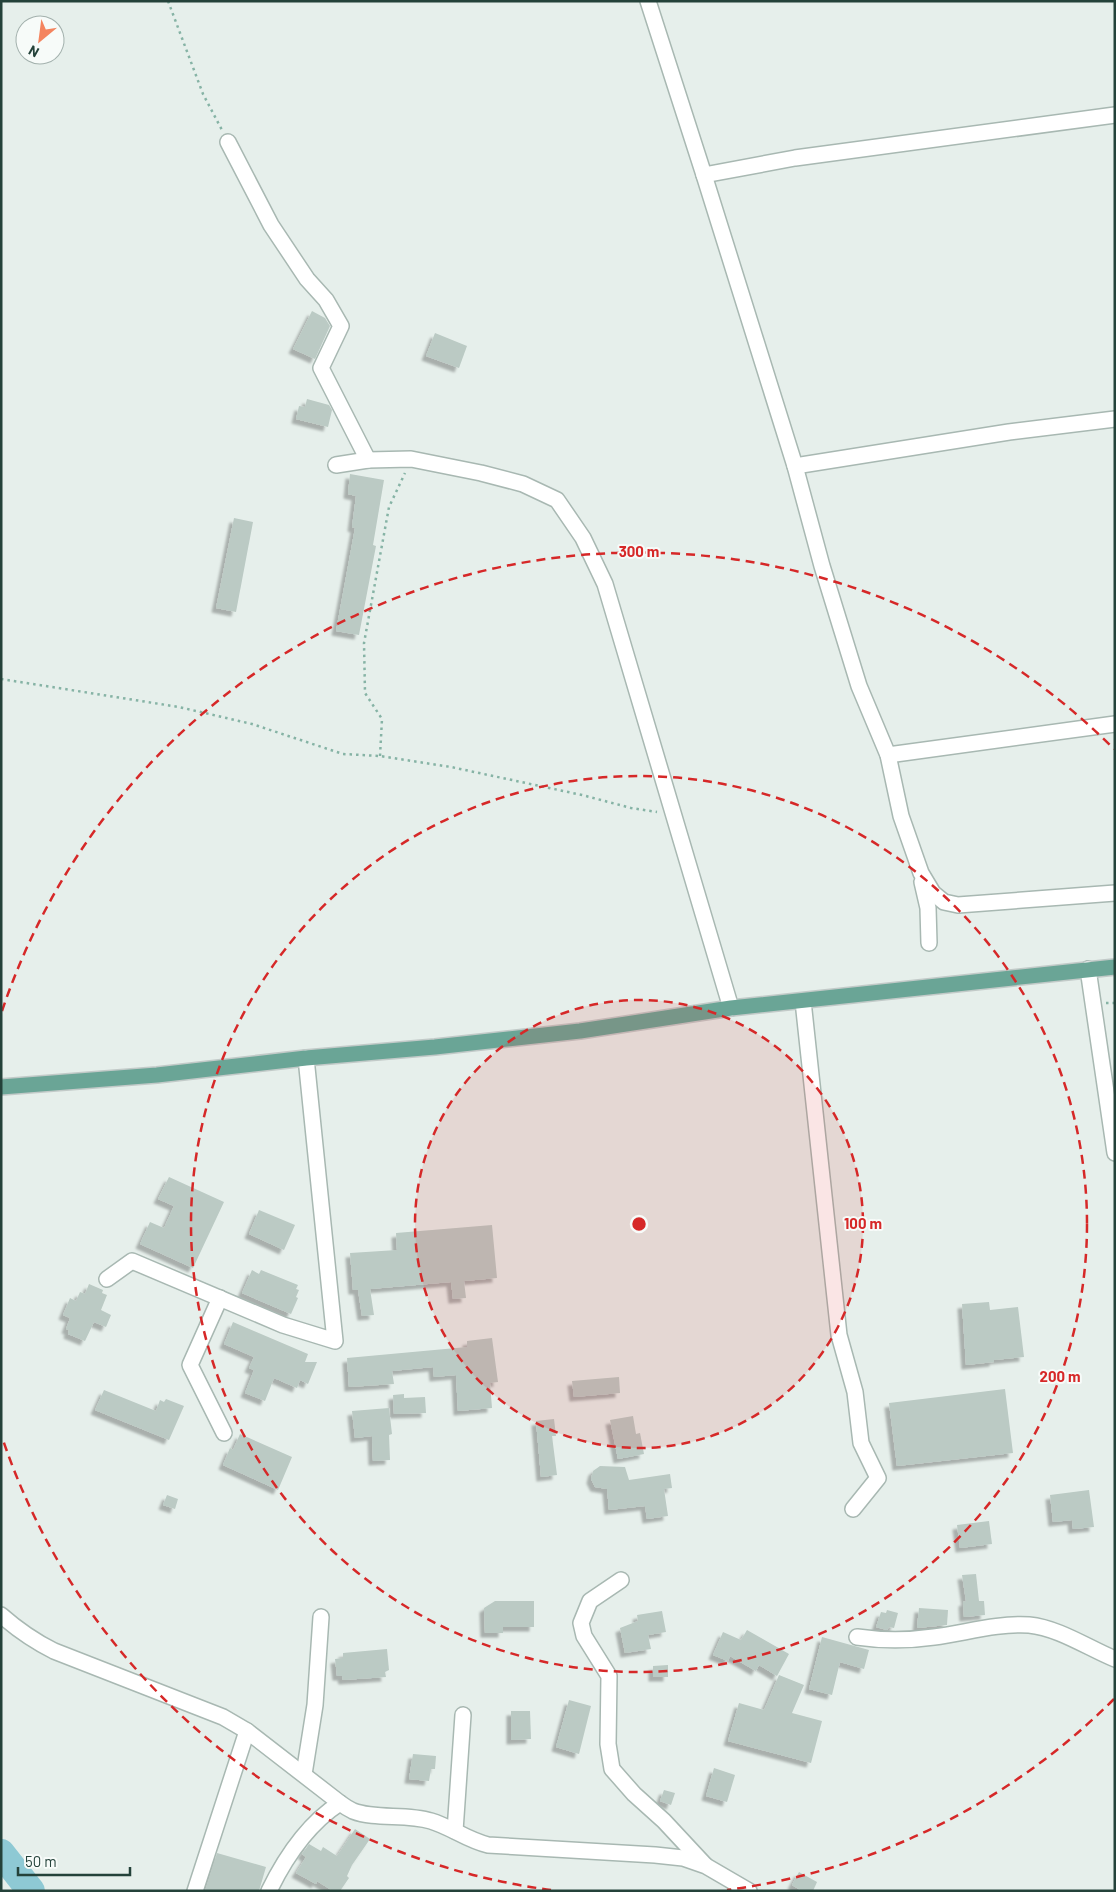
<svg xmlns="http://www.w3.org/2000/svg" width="1116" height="1892" font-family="Barlow,sans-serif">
<defs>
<filter id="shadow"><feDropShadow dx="-4.5" dy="4.5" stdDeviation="1" flood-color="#0004"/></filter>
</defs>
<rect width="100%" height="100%" fill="#e6efeb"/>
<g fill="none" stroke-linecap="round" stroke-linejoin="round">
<!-- river -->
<path stroke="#8ec9d4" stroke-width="28" d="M1 1853 31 1891"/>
</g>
<!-- building -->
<g fill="#bbcac4" filter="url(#shadow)">
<path d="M312 311 325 318 330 326 315 359 293 349Z"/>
<path d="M435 333 467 346 459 368 426 356Z"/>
<path d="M307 399 329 405 332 410 328 427 296 419 299 406 305 407Z"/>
<path d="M350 474 384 480 373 545 376 546 359 635 336 631 355 528 352 527 356 496 348 494Z"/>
<path d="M234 518 253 522 236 612 216 608Z"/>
<path d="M169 1177 224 1202 193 1268 140 1244 150 1222 164 1228 174 1206 158 1199Z"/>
<path d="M259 1210 295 1225 284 1250 249 1234Z"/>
<path d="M492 1225 497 1278 464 1281 466 1298 453 1299 451 1282 370 1289 374 1315 362 1316 358 1290H353L350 1253 397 1250 396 1233Z"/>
<path d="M252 1270 259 1274 261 1270 298 1285 296 1289 299 1290 296 1297 298 1298 291 1314 242 1293Z"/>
<path d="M89 1284 103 1290 102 1293 107 1295 101 1310 111 1315 106 1327 94 1322 85 1341 68 1334 69 1330 66 1329 70 1318 63 1315 70 1298 76 1301 80 1292 85 1294Z"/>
<path d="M989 1302 990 1310 1018 1307 1024 1357 994 1360V1362L966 1365 962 1304Z"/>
<path d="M233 1322 308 1354 305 1362H317L308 1384 300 1380 297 1388 274 1378 265 1401 245 1393 254 1370 249 1368 254 1357 224 1344Z"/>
<path d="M492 1338 498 1382 490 1383 492 1408 458 1411 456 1375 434 1377 433 1367 392 1371 394 1384 349 1387 347 1358 467 1347V1341Z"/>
<path d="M619 1377 620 1393 574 1397 572 1381Z"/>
<path d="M1005 1389 1013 1453 897 1466 889 1403Z"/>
<path d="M104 1390 156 1411 160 1400 164 1402 166 1399 184 1406 169 1440 95 1410Z"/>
<path d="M404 1394V1398L425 1397 426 1413 394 1414 393 1395Z"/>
<path d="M389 1408 392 1434 389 1435 390 1460 373 1461 372 1436 355 1438 352 1411Z"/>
<path d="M633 1416 636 1434 640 1433 644 1454 618 1459 610 1420Z"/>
<path d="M554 1419 556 1436H552L557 1475 541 1477 536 1421Z"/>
<path d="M240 1434 292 1457 278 1490 223 1465 230 1448 233 1450Z"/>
<path d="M600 1466 625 1467 629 1480 670 1474 672 1488 664 1489 668 1516 647 1519 645 1506 609 1510 607 1489 595 1487 591 1479 593 1471Z"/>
<path d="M1089 1490 1094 1527 1073 1529 1072 1520 1053 1522 1050 1495Z"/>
<path d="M167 1495 178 1499 175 1509 163 1505Z"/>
<path d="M989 1521 992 1544 960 1548 957 1525Z"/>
<path d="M976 1574 979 1601H984L985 1615 964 1617 963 1602 966 1601 962 1575Z"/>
<path d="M495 1601H534V1627H503V1633H485L484 1608Z"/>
<path d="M919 1608 948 1610 947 1625 917 1628Z"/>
<path d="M887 1610 898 1613 894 1628 889 1627 887 1630 876 1627 881 1612 886 1613Z"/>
<path d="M662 1611 666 1632 648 1635 651 1649 625 1653 620 1628 638 1621 637 1615Z"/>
<path d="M747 1630 789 1654 777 1676 759 1665 756 1671 730 1656 728 1661 713 1655 723 1632 741 1640Z"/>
<path d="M822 1637 869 1650 864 1669 840 1662 832 1695 809 1689Z"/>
<path d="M387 1649 389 1670 385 1672 386 1677 343 1680 342 1676H337L335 1659 343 1658V1653Z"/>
<path d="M668 1665V1677H653V1666Z"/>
<path d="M779 1675 804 1685 792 1713 822 1721 811 1763 728 1741 739 1703 764 1710Z"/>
<path d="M569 1700 591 1706 579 1754 556 1747Z"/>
<path d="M511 1711H530L531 1739 511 1740Z"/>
<path d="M413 1754 436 1756 435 1769H431L429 1781 409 1779Z"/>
<path d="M714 1768 735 1775 727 1802 706 1796Z"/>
<path d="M664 1790 675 1793 671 1805 660 1801Z"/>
<path d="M355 1829 370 1839 352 1865 347 1876 349 1878 340 1891H333L317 1881 316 1884 296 1873 306 1857 302 1854 309 1844 321 1851 323 1847 337 1856Z"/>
<path d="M217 1853 266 1867 259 1891H205Z"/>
<path d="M799 1872 817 1882 813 1891H802L792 1885Z"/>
</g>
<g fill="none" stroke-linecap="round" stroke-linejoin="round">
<!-- minor casing -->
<g stroke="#a8b8b2" stroke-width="18">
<g id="minor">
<path d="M648 1 704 175 795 466 822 566 859 686 888 755 901 816 921 873 933 893 944 902 958 905 1115 893"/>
<path d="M228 142 271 225 307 279 326 300 341 326 321 368 368 460"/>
<path d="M704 175 795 158 1115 115"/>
<path d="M336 465 368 460 411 459 481 473 523 484 557 500 583 538 605 584 731 1008"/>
<path d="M795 466 1009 432 1115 419"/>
<path d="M888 755 1115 724"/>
<path d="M922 882 928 908 929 943"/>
<path d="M1088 969 1115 1153"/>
<path d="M803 1001 839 1335 855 1392 861 1443 878 1478 853 1509"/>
<path d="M107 1279 132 1261 283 1325 335 1341 306 1058"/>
<path d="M220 1298 190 1365 224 1433"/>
<path d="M621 1580 590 1601 581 1623 584 1636 609 1676 608 1744 612 1769 634 1794 664 1821 705 1865"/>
<path d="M1 1615C18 1630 34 1641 54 1651L223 1717 247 1731 340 1803C344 1806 349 1809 353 1811 376 1820 406 1813 431 1821 451 1827 467 1840 488 1845L655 1855 683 1858 706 1866 749 1891"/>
<path d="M857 1637C884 1641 906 1641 934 1637 965 1633 997 1623 1029 1625 1059 1628 1088 1648 1115 1659"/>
<path d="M304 1774 315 1705 321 1617"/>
<path d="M455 1831 463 1715"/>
<path d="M195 1891 247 1731"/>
<path d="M269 1891C285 1858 309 1823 340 1803"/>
</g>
</g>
<!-- major casing -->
<g stroke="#c2cac8" stroke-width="18">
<path id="major" d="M1 1087 157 1075 306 1058 435 1047 580 1031 731 1008 1115 967"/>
</g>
<!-- path -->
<g stroke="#86b3a5" stroke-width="2.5" stroke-dasharray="2.5 4" stroke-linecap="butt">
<path d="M168 1 203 94 222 130"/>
<path d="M1 679 179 707 252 724 343 754 380 756 451 767 582 795 631 808 657 812"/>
<path d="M380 756 382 719 365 693 364 643 389 507 405 473"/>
<path d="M1106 1003H1115"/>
</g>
<!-- minor -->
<use href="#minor" stroke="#fff" stroke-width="15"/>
<!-- major -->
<use href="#major" stroke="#6aa596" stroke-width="15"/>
</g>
<!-- distance rings -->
<circle cx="639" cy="1224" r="224" fill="#d62828" fill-opacity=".12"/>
<g fill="none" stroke="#d62828" stroke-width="2.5" stroke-dasharray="9 6">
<circle cx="639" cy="1224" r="224"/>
<circle cx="639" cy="1224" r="448"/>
<path d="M1114 1699A672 672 0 0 1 727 1890M551 1890A672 672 0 0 1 2 1437M2 1011A672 672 0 0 1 1114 749"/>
</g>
<circle cx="639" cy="1224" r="8" fill="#d62828" stroke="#f7fbf9" stroke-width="2.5"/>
<g font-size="15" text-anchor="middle" font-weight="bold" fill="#d62828" stroke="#f7fbf9" stroke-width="4" stroke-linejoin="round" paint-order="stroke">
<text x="639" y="557">300 m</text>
<text x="863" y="1229">100 m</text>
<text x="1060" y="1382">200 m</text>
</g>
<!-- border -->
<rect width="1116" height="1892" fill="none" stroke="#24423a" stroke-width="5"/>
<!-- north arrow -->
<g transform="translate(40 40) rotate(209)"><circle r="24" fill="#f7fbf9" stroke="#a3b1ad"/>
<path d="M0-4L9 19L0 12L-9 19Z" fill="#f4845f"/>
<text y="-8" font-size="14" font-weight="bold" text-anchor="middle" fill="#24423a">N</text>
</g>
<!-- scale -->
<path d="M18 1867v8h112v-8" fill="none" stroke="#24423a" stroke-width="2.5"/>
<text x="25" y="1867" font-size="15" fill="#24423a" stroke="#f7fbf9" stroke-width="4" paint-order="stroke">50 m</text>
</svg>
